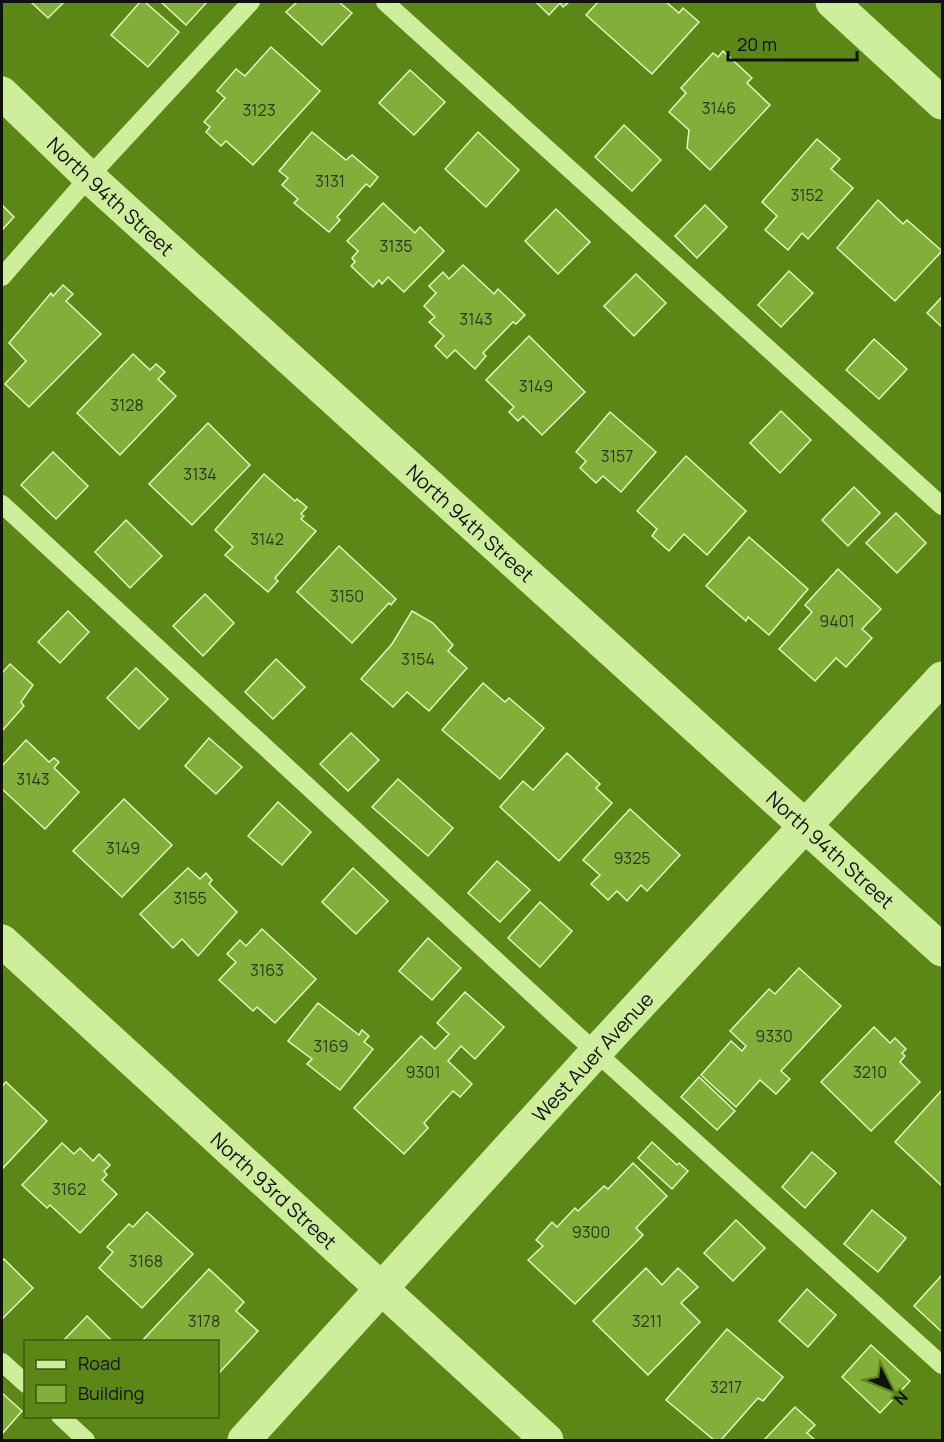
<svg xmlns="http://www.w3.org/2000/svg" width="944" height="1442" font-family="Manrope,sans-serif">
<rect width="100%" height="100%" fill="#5a8716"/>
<!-- building -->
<g fill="#81af3a" stroke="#e4fac1" stroke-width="1.5">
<path d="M31 2H64L48 18Z"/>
<path d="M140 2H145L179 32 148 67 111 35Z"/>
<path d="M161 2H207L186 25Z"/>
<path d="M297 2H339L352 13 322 45 286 12Z"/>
<path d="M536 2H569L563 7 560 3 549 15Z"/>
<path d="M598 2H666L679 13 683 8 699 22 652 74 586 15Z"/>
<path d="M271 47 320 91 253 165 226 141 221 146 206 132 210 127 204 122 225 98 217 91 236 69 245 76Z"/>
<path d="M723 51 752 78 747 83 770 105 710 170 687 148 689 130 669 112 686 93 681 88 713 53 718 57Z"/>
<path d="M410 70 445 102 414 135 379 103Z"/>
<path d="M624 125 661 160 632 191 595 157Z"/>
<path d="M312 132 346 160 352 155 378 177 370 187 366 184 337 217 340 220 329 232 294 203 298 199 282 185 288 178 279 171Z"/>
<path d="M478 132 519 170 486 207 445 169Z"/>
<path d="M817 139 840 159 831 169 853 188 808 239 802 233 788 250 765 230 777 216 762 202Z"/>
<path d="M878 200 903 224 907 220 942 251 895 301 837 248Z"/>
<path d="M383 203 415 233 420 227 444 251 404 292 388 277 382 284 379 280 373 287 351 266 355 262 352 258 358 251 347 241Z"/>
<path d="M2 205 14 217 2 230Z"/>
<path d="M705 205 727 227 697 258 675 236Z"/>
<path d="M556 209 590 242 558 274 525 241Z"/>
<path d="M463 265 494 294 498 289 525 315 516 324 513 322 483 353 486 356 475 369 455 350 447 358 435 346 444 336 429 322 435 317 424 306 436 293 429 286 443 272 449 279Z"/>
<path d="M789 271 813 293 781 327 758 305Z"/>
<path d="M636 274 666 303 634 336 604 306Z"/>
<path d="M63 285 73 294 66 301 101 334 29 407 5 384 26 361 9 343 51 293 53 296Z"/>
<path d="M942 297V327L927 313Z"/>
<path d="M529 336 585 392 542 435 523 416 518 421 509 412 514 407 486 380Z"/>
<path d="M874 339 907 369 879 399 846 370Z"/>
<path d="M133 354 150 370 156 364 165 372 158 379 176 396 120 455 77 413Z"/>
<path d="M781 411 811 440 780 473 750 443Z"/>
<path d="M610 412 656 452 621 492 603 476 596 483 580 468 586 461 576 452Z"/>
<path d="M208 423 250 465 192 525 149 484Z"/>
<path d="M53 452 88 486 56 519 21 485Z"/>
<path d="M686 456 746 511 707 555 684 534 669 551 652 536 657 529 637 511Z"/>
<path d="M264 474 295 501 297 499 307 507 301 514 304 516 301 519 316 531 275 578 278 581 268 592 225 555 233 547 215 530Z"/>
<path d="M854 487 880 513 848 546 822 520Z"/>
<path d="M896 513 926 543 897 573 866 543Z"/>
<path d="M126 520 162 556 130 588 95 552Z"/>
<path d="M749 537 808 589 769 635 748 617 746 621 706 586Z"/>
<path d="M339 546 396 599 391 605 389 603 352 643 297 592Z"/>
<path d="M838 569 881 609 862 629 872 638 846 667 836 658 815 681 779 649 812 612 805 605Z"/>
<path d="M205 594 234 623 203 656 173 626Z"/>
<path d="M68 611 89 632 60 663 38 642Z"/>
<path d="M412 611 433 623 453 645 448 651 467 668 429 711 407 692 393 707 361 679 392 644Z"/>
<path d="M276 659 305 687 273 719 245 692Z"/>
<path d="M10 664 33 685 21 702 24 706 2 731V673Z"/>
<path d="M136 668 168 699 139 729 107 698Z"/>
<path d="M483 683 505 702 509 698 544 728 500 779 442 730Z"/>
<path d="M351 733 379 760 348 791 320 764Z"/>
<path d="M209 738 242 767 216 794 185 766Z"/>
<path d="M26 740 49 762 54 758 59 762 54 768 79 792 45 829 2 789V766Z"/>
<path d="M567 753 600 784 596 788 612 803 559 861 500 807 523 781 533 790Z"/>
<path d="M398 779 453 828 428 856 372 807Z"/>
<path d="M124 799 172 845 122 897 73 851Z"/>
<path d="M278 802 311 832 282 865 248 836Z"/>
<path d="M630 809 680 855 647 891 641 885 627 901 617 891 608 900 591 884 600 875 583 860Z"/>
<path d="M497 861 530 890 500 922 468 893Z"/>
<path d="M188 868 200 879 206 873 212 880 209 884 237 912 198 956 182 939 173 948 140 914Z"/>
<path d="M353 868 388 901 356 934 322 902Z"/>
<path d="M540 902 572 931 540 967 508 938Z"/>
<path d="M262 929 316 979 275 1023 257 1007 253 1011 219 980 236 962 227 954 240 940 246 946Z"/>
<path d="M428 938 461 968 432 1000 399 971Z"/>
<path d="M799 968 841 1006 781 1071 790 1079 776 1094 760 1080 736 1107 701 1075 731 1041 742 1051 746 1046 730 1031 769 989 775 994Z"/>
<path d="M465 992 504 1027 475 1059 461 1046 448 1061 472 1084 460 1097 453 1091 424 1123 428 1128 404 1154 354 1108 421 1036 435 1049 449 1034 437 1023Z"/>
<path d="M318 1003 359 1035 362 1030 369 1036 364 1042 373 1049 340 1090 307 1064 312 1059 288 1041Z"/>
<path d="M874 1027 890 1043 895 1038 906 1049 902 1053 905 1056 900 1062 920 1082 871 1131 821 1082Z"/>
<path d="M699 1077 735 1111 717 1130 681 1097Z"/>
<path d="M6 1082 47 1121 2 1169V1086Z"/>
<path d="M941 1091 942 1093V1186L895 1142Z"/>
<path d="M652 1142 677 1165 679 1163 688 1171 672 1189 638 1158Z"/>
<path d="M62 1143 74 1154 80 1148 93 1161 99 1154 110 1165 104 1171 107 1175 102 1180 117 1194 80 1233 50 1205 47 1208 22 1185Z"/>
<path d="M812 1152 836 1173 805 1208 782 1187Z"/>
<path d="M633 1163 667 1196 636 1228 643 1235 575 1304 528 1260 543 1246 536 1240 552 1222 557 1227 575 1208 578 1211 604 1186 608 1189Z"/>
<path d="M872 1210 906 1238 878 1272 844 1244Z"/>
<path d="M147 1212 193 1254 142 1308 99 1268 113 1252 107 1247 129 1224 133 1227Z"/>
<path d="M736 1220 765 1248 733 1281 704 1253Z"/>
<path d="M4 1259 33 1288 2 1319V1261Z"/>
<path d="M646 1268 662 1285 678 1268 698 1287 681 1303 700 1322 648 1375 593 1321Z"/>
<path d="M209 1269 244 1302 236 1311 258 1331 218 1374V1342H141Z"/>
<path d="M942 1275V1332L914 1306Z"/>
<path d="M807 1289 836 1315 808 1347 779 1321Z"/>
<path d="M87 1316 113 1342H62Z"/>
<path d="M727 1329 783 1377 763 1401 758 1398 721 1440H714L666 1400Z"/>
<path d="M871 1345 910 1381 880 1413 842 1377Z"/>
<path d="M2 1393 22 1411 2 1434Z"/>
<path d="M795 1407 815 1425 807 1433 815 1440H764Z"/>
</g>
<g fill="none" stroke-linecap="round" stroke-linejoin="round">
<!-- lane -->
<g stroke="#ceee9b" stroke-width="18">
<path d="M385 2 942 506"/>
<path d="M2 277 89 177 251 2"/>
<path d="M2 504 567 1026 942 1365"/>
<path d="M2 1362 26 1384"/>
<path d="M60 1416 86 1440"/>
</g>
<!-- street -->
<g stroke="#ceee9b" stroke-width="33">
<path d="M832 2 942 103"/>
<path id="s1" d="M2 93 89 177 942 950"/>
<path id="s2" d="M2 941 547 1440"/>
<path id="s3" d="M244 1440 596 1052 942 678"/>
</g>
</g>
<g text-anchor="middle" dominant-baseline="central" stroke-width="6" stroke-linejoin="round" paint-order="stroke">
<!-- number labels -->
<g font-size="16" fill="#2d381b">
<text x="719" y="108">3146</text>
<text x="259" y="110">3123</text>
<text x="330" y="181">3131</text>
<text x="807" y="195">3152</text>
<text x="396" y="246">3135</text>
<text x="476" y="319">3143</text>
<text x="536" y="386">3149</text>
<text x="127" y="405">3128</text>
<text x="617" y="456">3157</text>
<text x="200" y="474">3134</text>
<text x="267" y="539">3142</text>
<text x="347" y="596">3150</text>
<text x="837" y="621">9401</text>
<text x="418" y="659">3154</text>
<text x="33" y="779">3143</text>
<text x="123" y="848">3149</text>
<text x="632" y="858">9325</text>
<text x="190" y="898">3155</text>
<text x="267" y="970">3163</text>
<text x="774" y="1036">9330</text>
<text x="331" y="1046">3169</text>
<text x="423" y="1072">9301</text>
<text x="870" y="1072">3210</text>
<text x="69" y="1189">3162</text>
<text x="591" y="1232">9300</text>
<text x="146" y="1261">3168</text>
<text x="204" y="1321">3178</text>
<text x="647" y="1321">3211</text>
<text x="726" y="1387">3217</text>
</g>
<!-- street labels -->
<g font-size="20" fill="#111" stroke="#5a8716">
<text stroke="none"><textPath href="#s1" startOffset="150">North 94th Street</textPath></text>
<text stroke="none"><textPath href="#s1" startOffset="636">North 94th Street</textPath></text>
<text stroke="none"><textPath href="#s1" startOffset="1122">North 94th Street</textPath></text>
<text stroke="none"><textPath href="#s3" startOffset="518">West Auer Avenue</textPath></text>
<text stroke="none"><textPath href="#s2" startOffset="369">North 93rd Street</textPath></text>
</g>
</g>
<!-- border -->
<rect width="944" height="1442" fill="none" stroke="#111111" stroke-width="6"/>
<!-- legend -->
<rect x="24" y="1340" width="195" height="78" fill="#5a8716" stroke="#3d5814" stroke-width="1.5"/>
<rect x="36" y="1360" width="30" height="9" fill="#ceee9b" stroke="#3d5814" stroke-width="1.5"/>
<text x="78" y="1370" font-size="18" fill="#111111">Road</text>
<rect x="36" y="1385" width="30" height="18" fill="#81af3a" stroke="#3d5814" stroke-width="1.5"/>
<text x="78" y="1400" font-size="18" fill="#111111">Building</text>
<!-- north arrow -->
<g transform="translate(890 1388) rotate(133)" stroke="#5a8716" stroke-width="4.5" paint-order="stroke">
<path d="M0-4.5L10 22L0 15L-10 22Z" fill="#111111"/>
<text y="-9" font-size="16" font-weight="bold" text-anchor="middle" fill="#111111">N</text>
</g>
<!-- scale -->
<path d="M728 51v9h129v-9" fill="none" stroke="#111111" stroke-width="3"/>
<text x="737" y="51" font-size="18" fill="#111111" stroke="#5a8716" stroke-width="4.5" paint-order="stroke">20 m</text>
</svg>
